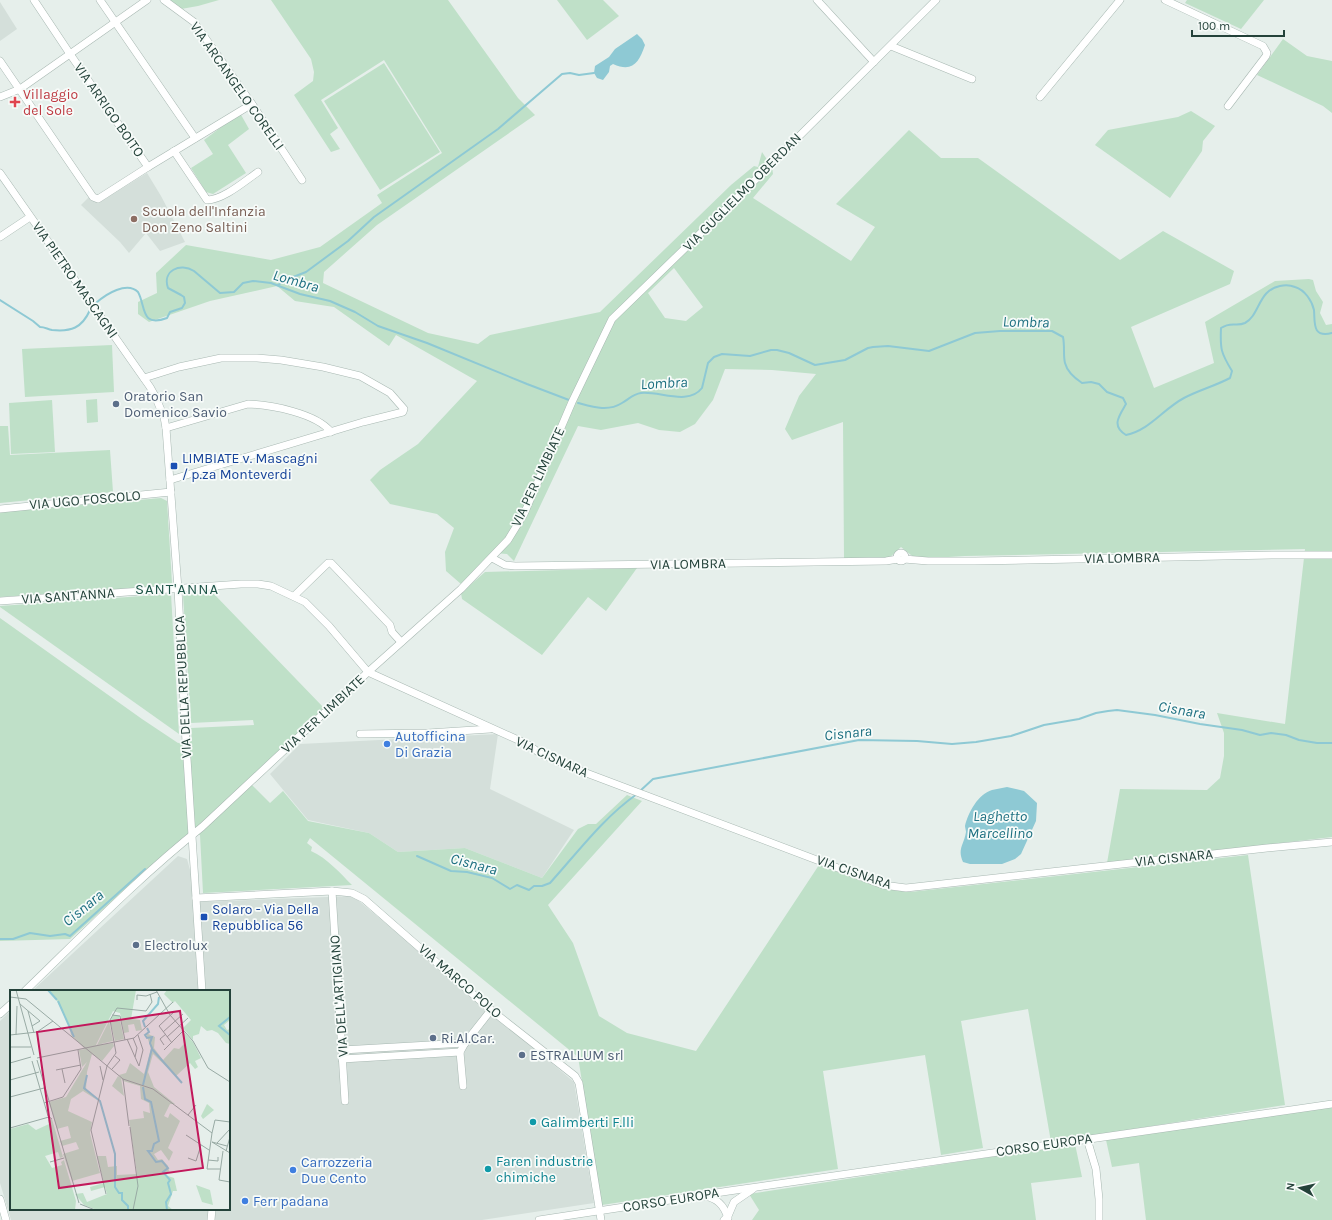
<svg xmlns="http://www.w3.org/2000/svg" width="1332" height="1220" font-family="Karla,sans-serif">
<rect width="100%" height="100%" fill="#e6efeb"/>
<!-- built -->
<g fill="#d4dfda">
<path d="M0 2 17 29 0 41Z"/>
<path d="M147 173 161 196 185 242 160 251 146 233 129 253 120 242 81 205 89 197 92 201 100 202Z"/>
<path d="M498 734 490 789 574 830 542 878 465 848 398 852 369 833 308 820 270 774 300 744Z"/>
<path d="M178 856 187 859 199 902 353 896 456 982 574 1082 594 1203 482 1220H11L0 1183V1021L11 1010V1209H229V991H32Z"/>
</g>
<!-- green -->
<g fill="#bfe0c8" fill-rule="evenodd">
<path d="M170 0H219L198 6 181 9Z"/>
<path d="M271 0H448L518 98 535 115 377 225 324 272 323 283 428 333 478 344 490 335 600 312 731 185 754 166 758 167 762 152 772 167 773 174 753 198 851 261 875 227 836 204 909 130 941 158H978L1120 260 1163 231 1234 271 1230 284 1131 327 1154 388 1214 363 1205 322 1275 281 1309 279 1313 280 1316 291 1323 302 1320 313 1326 325 1332 324V837L1107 863 1120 789 1207 790 1220 778 1224 756V733L1217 713 1285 724 1305 549 965 556 916 559 901 547 888 559H844L843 422 792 440 785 429 799 396 816 374 772 370 725 369 713 400 695 424 680 432 659 430 638 423 601 430 578 426 514 561 507 554 494 553 461 584 446 571 445 552 454 528 437 514 390 504 370 480 380 470 418 444 477 381 396 335 389 346 334 307 295 301 277 286 210 301 149 322 138 314V302L157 293 156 273 186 245 271 260 320 247 382 203 377 195 442 153 384 60 321 100 338 128 330 134 340 149 331 152 294 95 313 81 314 72 311 59ZM674 268 703 307 686 321 665 318 648 293Z"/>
<path d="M557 0H603L619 16 587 40Z"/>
<path d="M1187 0H1264L1241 29 1185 3Z"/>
<path d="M1283 39 1307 56 1332 61V113L1323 106 1257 75Z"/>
<path d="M384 63 440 152 380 190 324 101Z"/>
<path d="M1191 111 1215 126 1203 141 1202 151 1170 198 1095 145 1108 130 1178 117Z"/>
<path d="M240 113 249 129 228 145 246 173 213 194 206 192 191 168 213 154 204 140Z"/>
<path d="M112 345 114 392 25 397 22 349Z"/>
<path d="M97 399 98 422 87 423 86 400Z"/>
<path d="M52 400 55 452 11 454 9 403Z"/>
<path d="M0 426H8L10 455 110 450 113 492 0 503Z"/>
<path d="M161 498 167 501 172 583 168 586 0 597V512Z"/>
<path d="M637 568 606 611 588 597 542 655 462 599 461 593 485 572Z"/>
<path d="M213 593 324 708 249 782 270 803 283 791 308 821 369 833 398 852 465 848 542 878 578 829 588 824H596L627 795 642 801 548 905 573 943 599 1016 627 1033 696 1051 819 865 884 889 910 892 1248 855 1285 1105 1051 1142 1028 1009 961 1021 983 1148 941 1155 925 1055 823 1071 838 1169 602 1205 578 1057 310 838 307 843 312 847 311 851C327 858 340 873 352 885L203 893 200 835H186L70 939 0 941V618L142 719 178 743 192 741 191 728 254 725 253 720 191 723 183 595Z"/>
<path d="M171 594 179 734 0 607V606Z"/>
<path d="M1332 1107V1220H1146L1139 1163 1112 1167 1106 1140Z"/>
<path d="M1075 1144 1082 1177 1031 1183 1036 1220H752L759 1210 749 1194Z"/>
</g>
<!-- water -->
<g fill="#8ec9d4">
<path d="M637 34 642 39 645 45C639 62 633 73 613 64L610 66 609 72 603 80 597 78 594 73 595 66 609 57 615 49Z"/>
<path d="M1007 787 1024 791 1037 803 1036 821 1021 854 1015 859 1002 864H970L963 862C957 849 964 845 966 832 966 831 965 827 965 826 968 813 978 794 992 790 997 789 1002 788 1007 787Z"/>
</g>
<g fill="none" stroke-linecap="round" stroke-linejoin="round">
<!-- stream -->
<g stroke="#8ec9d4" stroke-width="2">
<path d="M278 285 288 279 306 272 348 241 374 217 498 129 562 74 570 73 579 75 594 73"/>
<path d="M0 300 33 321 40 327C45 327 47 329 52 330 71 332 82 328 90 310"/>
<path d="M96 303C106 294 127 281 138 292 146 306 140 328 167 318L170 312 182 308 185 303 184 297 181 295 168 288C162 271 180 262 194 271L220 293 234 292 243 283 253 281 271 283 300 294 330 301 355 312 378 326 427 343 527 384 569 400"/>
<path d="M578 403C593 407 608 412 622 403 629 399 633 394 641 393 660 391 688 406 702 388L708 363 714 357 722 354 750 356 771 350H777L789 353 815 365 845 360 868 348 873 347 888 346 929 351 975 333 1000 331H1052L1063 337C1065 347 1063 355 1065 363 1067 371 1076 379 1082 383L1091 382 1099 384 1107 392 1123 398 1126 404C1119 416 1111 426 1126 435 1150 430 1163 409 1184 398 1199 390 1215 386 1230 378L1232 371C1221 353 1220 349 1221 328 1231 321 1236 327 1245 323 1260 315 1258 290 1280 286 1285 285 1290 285 1295 287 1305 290 1312 301 1314 310 1315 323 1312 338 1332 333"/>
<path d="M640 791 653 779 859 740 917 741 952 744 976 742 1011 736 1044 725 1079 719 1096 713 1108 711 1117 710 1155 715 1200 724 1242 730 1260 735 1271 733 1286 735 1299 740 1317 743H1332"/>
<path d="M417 856 451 871 467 872 492 878 510 889 517 885 529 890 534 886H542L550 883C578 852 603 818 637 794"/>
<path d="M0 939H13L30 933 50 936 65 934 70 936 145 869"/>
</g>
<!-- minor casing -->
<g stroke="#a8b8b2" stroke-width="8">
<g id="minor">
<path d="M34 0 70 54 148 167"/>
<path d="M100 0 195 138"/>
<path d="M164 0 194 22 252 104 302 180"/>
<path d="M817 0 874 62"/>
<path d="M1165 0 1263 46 1267 53 1266 56 1228 106"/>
<path d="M891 46 972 79"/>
<path d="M0 61 93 197 98 199 148 167 252 104"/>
<path d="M0 97 20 89 147 0"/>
<path d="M1040 97 1120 0"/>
<path d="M174 151 207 200C223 200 245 181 258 172"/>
<path d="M0 173 150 387 155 396 164 417 166 428 178 589 186 743 202 991"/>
<path d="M0 237 30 217"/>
<path d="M144 378 179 367 221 358H257L281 360 323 367 360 376 390 393 404 409 403 412 363 422 170 480"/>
<path d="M166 428 248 404C271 405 316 413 331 432"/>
<path d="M0 509 171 492"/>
<circle cx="901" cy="557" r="4"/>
<path d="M492 558 505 565 515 566 886 561 898 559"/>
<path d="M904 559 928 561H975L1275 555H1332"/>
<path d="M294 596 328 563H331L390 625 392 632 401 642"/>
<path d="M0 601 241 584H258L271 586 305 602 329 626 368 672 527 744 541 754 581 771 883 885 906 888 1267 848 1332 842"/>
<path d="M360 734 428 733 490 729"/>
<path d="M332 891 345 1101"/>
<path d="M196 898 332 891 352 893 364 899 491 1010 575 1076 579 1083 601 1220"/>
<path d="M25 991C83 935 139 877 202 827L368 672 461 589 508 540 524 514 572 402 612 319 742 193 936 0"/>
<path d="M0 1014 11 1004"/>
<path d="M342 1050 465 1043"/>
<path d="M342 1059 460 1052"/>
<path d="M463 1086 460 1052 465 1043 491 1010"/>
<path d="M1087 1139 1096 1169 1099 1199V1220"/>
<path d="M704 1196C717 1198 724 1205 728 1218"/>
<path d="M0 1199 6 1220"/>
<path d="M211 1220 212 1209"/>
<path d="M539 1220 729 1191 1332 1104"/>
<path d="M724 1220 728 1216 734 1202 753 1189"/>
</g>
</g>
<!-- minor -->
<use href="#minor" stroke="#fff" stroke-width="7"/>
</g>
<!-- markers -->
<path fill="#e0444e" stroke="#f7fbf9" stroke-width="1.5" d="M13 96h4v4h4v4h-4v4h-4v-4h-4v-4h4z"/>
<circle fill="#8d6e63" stroke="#f7fbf9" stroke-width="1.5" cx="134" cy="219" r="4"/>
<g fill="#5c6f8a" stroke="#f7fbf9" stroke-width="1.5">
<circle cx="116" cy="404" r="4"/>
<circle cx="136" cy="945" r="4"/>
<circle cx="433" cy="1038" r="4"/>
<circle cx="522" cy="1055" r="4"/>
</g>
<g fill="#1a4fb4" stroke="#f7fbf9" stroke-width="1.5">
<rect x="170" y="462" width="8" height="8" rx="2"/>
<rect x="200" y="913" width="8" height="8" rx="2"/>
</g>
<g fill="#3f7fe0" stroke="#f7fbf9" stroke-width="1.5">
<circle cx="387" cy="744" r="4"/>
<circle cx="293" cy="1170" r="4"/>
<circle cx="245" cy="1201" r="4"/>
</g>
<g fill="#0f9aa8" stroke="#f7fbf9" stroke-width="1.5">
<circle cx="533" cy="1122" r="4"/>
<circle cx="488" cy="1169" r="4"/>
</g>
<g text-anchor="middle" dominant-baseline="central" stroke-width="3.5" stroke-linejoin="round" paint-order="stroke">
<!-- street labels -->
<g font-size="14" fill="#24423a" stroke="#f7fbf9">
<text transform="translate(237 86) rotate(55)">VIA ARCANGELO CORELLI</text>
<text transform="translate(109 110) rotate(55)">VIA ARRIGO BOITO</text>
<text transform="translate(742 192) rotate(-45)">VIA GUGLIELMO OBERDAN</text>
<text transform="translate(75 280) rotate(55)">VIA PIETRO MASCAGNI</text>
<text transform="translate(538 477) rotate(-65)">VIA PER LIMBIATE</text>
<text transform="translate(85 500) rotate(-5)">VIA UGO FOSCOLO</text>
<text transform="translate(1122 558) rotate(-1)">VIA LOMBRA</text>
<text transform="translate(688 564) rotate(-1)">VIA LOMBRA</text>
<text transform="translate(68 596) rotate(-4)">VIA SANT'ANNA</text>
<text transform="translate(183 687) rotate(-93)">VIA DELLA REPUBBLICA</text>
<text transform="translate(323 714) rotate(-43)">VIA PER LIMBIATE</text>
<text transform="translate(552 757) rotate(25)">VIA CISNARA</text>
<text transform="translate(1174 858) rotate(-6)">VIA CISNARA</text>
<text transform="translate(854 872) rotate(19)">VIA CISNARA</text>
<text transform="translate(460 981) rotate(41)">VIA MARCO POLO</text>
<text transform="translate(339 996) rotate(-94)">VIA DELL'ARTIGIANO</text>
<text transform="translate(1044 1145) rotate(-8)">CORSO EUROPA</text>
<text transform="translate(671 1200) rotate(-9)">CORSO EUROPA</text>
</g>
<!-- health labels -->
<g font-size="14" fill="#be3a42" stroke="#f7fbf9" text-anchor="start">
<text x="23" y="94">Villaggio<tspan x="23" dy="16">del Sole</tspan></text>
</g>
<!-- education labels -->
<g font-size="14" fill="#785e54" stroke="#f7fbf9" text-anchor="start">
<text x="142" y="211">Scuola dell'Infanzia<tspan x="142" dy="16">Don Zeno Saltini</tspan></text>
</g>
<!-- service labels -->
<g font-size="14" fill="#4e5e75" stroke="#f7fbf9" text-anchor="start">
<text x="124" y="396">Oratorio San<tspan x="124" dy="16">Domenico Savio</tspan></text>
<text x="144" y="945">Electrolux</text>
<text x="441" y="1038">Ri.Al.Car.</text>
<text x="530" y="1055">ESTRALLUM srl</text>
</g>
<!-- transit labels -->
<g font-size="14" fill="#164399" stroke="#f7fbf9" text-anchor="start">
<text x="182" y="458">LIMBIATE v. Mascagni<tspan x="182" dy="16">/ p.za Monteverdi</tspan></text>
<text x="212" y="909">Solaro - Via Della<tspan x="212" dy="16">Repubblica 56</tspan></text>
</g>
<!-- shop labels -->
<g font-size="14" fill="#366cbe" stroke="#f7fbf9" text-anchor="start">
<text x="395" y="736">Autofficina<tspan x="395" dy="16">Di Grazia</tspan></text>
<text x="301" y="1162">Carrozzeria<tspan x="301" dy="16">Due Cento</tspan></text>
<text x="253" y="1201">Ferr padana</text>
</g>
<!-- culture labels -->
<g font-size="14" fill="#0d838f" stroke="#f7fbf9" text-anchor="start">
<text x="541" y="1122">Galimberti F.lli</text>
<text x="496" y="1161">Faren industrie<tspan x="496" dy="16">chimiche</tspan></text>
</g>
<!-- water labels -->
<g font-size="15" font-style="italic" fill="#1c6f80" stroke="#f7fbf9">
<text transform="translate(296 281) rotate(16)">Lombra</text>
<text transform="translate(1026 322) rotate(1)">Lombra</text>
<text transform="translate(664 383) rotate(-3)">Lombra</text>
<text transform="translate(1182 710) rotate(10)">Cisnara</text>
<text transform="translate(848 733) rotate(-6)">Cisnara</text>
<text x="1000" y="816">Laghetto<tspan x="1000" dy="17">Marcellino</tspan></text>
<text transform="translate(474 864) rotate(15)">Cisnara</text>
<text transform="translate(83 908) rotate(-39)">Cisnara</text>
</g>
<!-- neighbourhood labels -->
<g font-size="15" letter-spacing="1" fill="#1f5548" stroke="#f7fbf9">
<text x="177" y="589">SANT'ANNA</text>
</g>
</g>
<!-- overview -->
<g transform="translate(10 990)">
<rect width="220" height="220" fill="#e6efeb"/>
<path d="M37 0H126L121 29 130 30 132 40 126 41 124 34 118 35 119 42 114 43 111 29 118 28H111L110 23 103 21 86 55 103 53 104 56 92 71 82 64 77 82 76 100 87 110 73 101 61 109 58 121 82 132 80 143 90 183 62 191 53 164 69 159 66 152 52 156 50 151 61 148 58 136 47 139 39 112 56 107 77 72 72 77 69 60 75 59 61 45 59 35 45 7ZM157 0H220V30L214 35 217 40 220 39V54L216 53 208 43 202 40 197 41 191 36 189 44 183 46V50L173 38 181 30 165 11 163 13 154 4ZM103 25 109 26 114 49 105 51 100 31ZM99 31 103 51 87 55ZM173 41 183 52 191 68 185 71 188 77 185 79 180 73 166 86 143 64 138 82 144 97 165 114H160L154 126 158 128 160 123 170 131 158 158 163 162 159 171 151 160 144 164 148 170 152 169 158 176 159 181 155 185 164 188 167 201H163L158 216 163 220H87L74 215 65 204 73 203 77 212 97 204 95 197 81 201 80 197 94 193 87 166H96L98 177 107 176V185L127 184 119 130 134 128 133 121 140 123 139 113 131 109 130 96 113 91 109 85 116 83 120 73 134 84 141 59 136 43 145 47 144 58 153 70 164 58 169 59 175 53ZM108 86 111 88 114 106 102 96ZM197 114 204 120 193 129 191 126ZM42 129 53 167 50 168 48 162 35 166 42 178 52 175 51 172 54 170 66 211 65 220H0V139L18 134 26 140 39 134 38 130ZM186 195 200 200 203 215 192 212Z" fill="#bfe0c8"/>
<path fill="none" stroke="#8ec9d4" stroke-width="2" d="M38 0 47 10M48 11 64 47M220 27 209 36 220 45M135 37 133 31 148 14 149 7M142 59 172 93M77 85 74 98 90 111 105 164V197L109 203H112V210L118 216V220M133 95 142 58 140 53 142 47 137 48 135 45 139 42 137 38M133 97 135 109 141 112 149 151 144 154 142 161H138L146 172 152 171 158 178 153 182 160 190 158 193 161 204 156 212 157 220"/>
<path fill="none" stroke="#98aaa4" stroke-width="1" d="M6 0 24 65M146 0 160 25 183 51 198 78 220 92M0 7 16 9 113 89 143 99 202 143M127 10V5L136 6 147 2M10 14 30 31 22 36M18 21 24 43M102 25 110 26 115 50M153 42 173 24M0 45 27 42 43 31M6 45 7 16M128 45 133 60 129 76M157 47 178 28M123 48 127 58 125 67M117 49 129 76M162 53 149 36 165 21M154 55 150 49 156 44M0 57H21M154 60 174 40M27 68 124 48 163 12M27 70 69 213M22 71 38 126 42 129M0 73 21 67M90 76 93 90M52 79 55 93M102 79 110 70 105 66M46 80 71 75M113 89 119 136M0 90 29 82M0 107 34 98M34 113 53 107 71 79 68 60M178 125 186 115M120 137 128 196 123 220M0 138 39 127M202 143 197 179H210M202 143 205 130 220 132M176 145 199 160M202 152 220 163M202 152 217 156M207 153 220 139M213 161 209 190 220 192M216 161 220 147M178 168 186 171 191 155M198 170 208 171V167M40 172 54 168M96 204 81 140 97 76 106 63 100 30 107 18 136 21 142 12 140 4M70 214 85 220"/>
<path fill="#c2185b" fill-opacity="0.15" stroke="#c2185b" stroke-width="2" d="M170 21 193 178 49 198 27 42Z"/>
<rect width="220" height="220" fill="none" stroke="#24423a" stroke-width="2"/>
</g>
<!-- north arrow -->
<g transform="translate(1300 1188) rotate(278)" stroke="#f7fbf9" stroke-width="3" paint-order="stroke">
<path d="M0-3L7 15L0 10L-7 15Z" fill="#24423a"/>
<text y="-6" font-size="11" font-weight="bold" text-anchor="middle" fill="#24423a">N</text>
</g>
<!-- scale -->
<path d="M1192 30v6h92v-6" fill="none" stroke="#24423a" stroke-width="2"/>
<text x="1198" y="30" font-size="12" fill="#24423a" stroke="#f7fbf9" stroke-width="3" paint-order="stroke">100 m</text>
</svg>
